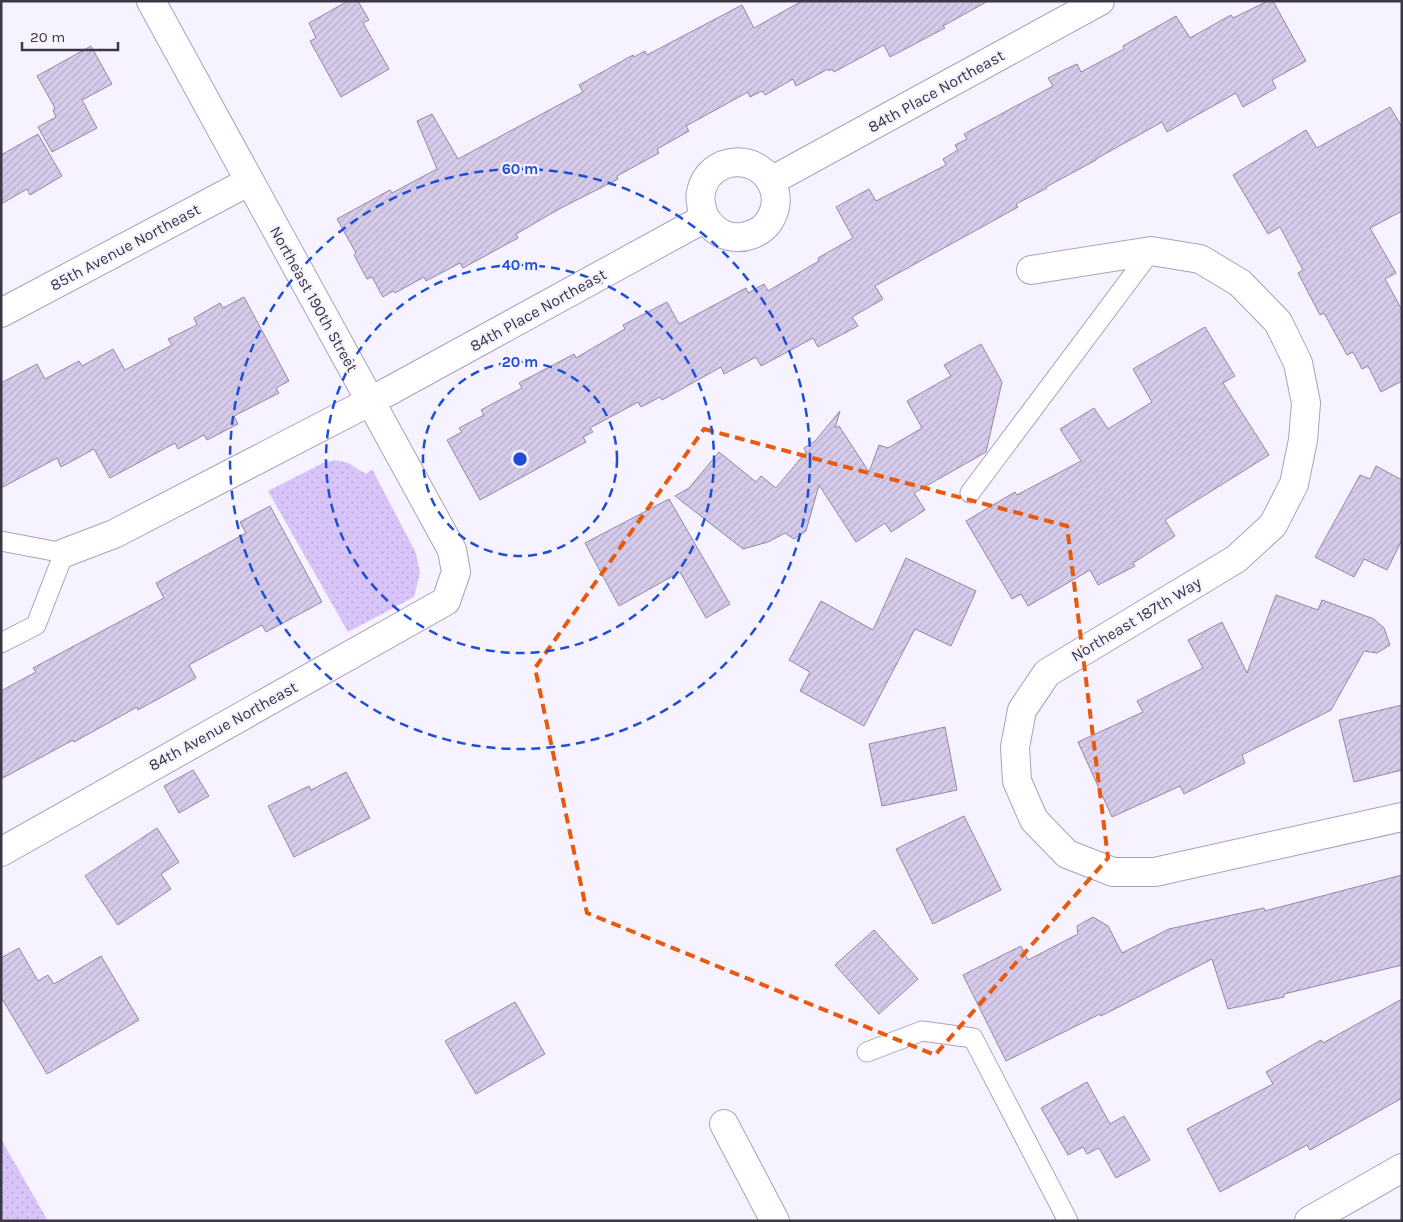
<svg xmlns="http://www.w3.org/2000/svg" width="1403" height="1222" font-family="Karla,sans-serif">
<defs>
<pattern id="grass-dots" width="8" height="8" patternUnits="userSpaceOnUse" patternTransform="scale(1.25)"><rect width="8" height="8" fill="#d8c4f8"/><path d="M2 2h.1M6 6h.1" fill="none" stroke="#baa9d6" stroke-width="1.8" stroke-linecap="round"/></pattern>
<pattern id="building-hatch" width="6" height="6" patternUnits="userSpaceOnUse" patternTransform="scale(1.25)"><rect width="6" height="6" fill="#d6cbea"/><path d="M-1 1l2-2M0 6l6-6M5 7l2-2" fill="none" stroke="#b9afca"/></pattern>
</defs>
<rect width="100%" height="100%" fill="#f7f2ff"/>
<!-- grass -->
<g fill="url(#grass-dots)">
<path d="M335 460 348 463 366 474 372 469 416 553 420 573 414 597 348 632 268 491 323 463Z"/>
<path d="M1 1139 48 1221H1Z"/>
</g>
<!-- building -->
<g fill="url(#building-hatch)" stroke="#9288a4">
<path d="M348 1H358L369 20 363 23 389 69 341 97 310 41 316 38 309 23Z"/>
<path d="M802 1H988L943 26 945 28 890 57 884 45 834 72 832 69 829 71 828 69 796 86 793 79 765 95 762 91 750 97 748 92 686 126 689 131 657 149 659 153 617 176 618 179 559 209 516 234 518 238 463 268 460 263 426 281 424 277 395 293 393 291 383 297 372 277 367 279 354 255 356 253 337 219 390 190 392 193 437 169 417 121 432 114 458 159 583 92 579 85 633 55 634 57 645 51 647 55 742 5 754 28Z"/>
<path d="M1268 1H1273L1306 61 1272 80 1276 88 1243 107 1236 93 1167 132 1162 122 1096 159V160L1046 187 1047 188 1016 204 1018 207 875 286 883 299 852 317 858 326 818 347 813 338 761 366 756 357 724 374 721 367 662 400 660 397 641 407 638 402 590 428 593 432 583 437 586 442 480 500 447 440 462 432 459 428 484 415 481 410 522 388 519 383 574 354 576 358 625 329 623 325 667 302 679 324 746 288 748 293 764 284 768 291 819 261 818 258 853 238 836 207 869 189 876 201 946 165 943 159 958 150 955 145 967 139 964 134 1053 86 1048 78 1064 70 1077 64 1081 72 1124 49 1123 46 1176 16 1190 38 1231 15 1233 18Z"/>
<path d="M91 46 112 84 82 100 97 128 52 152 38 127 56 117 53 110 55 108 37 76Z"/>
<path d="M1390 107 1402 127V211L1370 228 1396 273 1385 279 1402 310V381L1381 392 1368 366 1362 369 1353 352 1347 355 1324 313 1320 315 1298 273 1303 270 1280 227 1268 234 1233 175 1306 130 1317 148Z"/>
<path d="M38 134 62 176 30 195 27 189 1 204V155Z"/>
<path d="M244 297 289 381 276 388 279 393 234 416 238 424 207 440 204 435 178 449 175 443 110 478 94 449 61 467 57 458 1 488V383L37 364 45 379 79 361 82 366 113 349 125 370 172 345 168 339 197 325 194 318 220 303 223 308Z"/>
<path d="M1205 327 1235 376 1223 383 1269 455 1165 520 1175 536 1133 563 1135 566 1098 585 1090 570 1028 606 1021 594 1012 599 966 521 1015 492 1017 495 1081 461 1060 429 1094 408 1108 429 1152 402 1133 369Z"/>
<path d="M981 344 1002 382 986 452 914 493 925 510 891 532 885 523 856 542 819 485 806 531 794 539 785 533 768 542 743 549 675 496 689 488 719 452 756 482 761 476 776 488 806 452 804 448 815 441 840 411 835 428 839 426 869 472 879 445 888 448 922 428 907 401 951 376 944 365Z"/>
<path d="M1376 466 1402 480V540L1387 570 1364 559 1354 577 1315 557 1360 475 1370 479Z"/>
<path d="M669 499 730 604 706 618 680 572 619 606 585 543Z"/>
<path d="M270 506 322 602 266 632 262 625 189 665 196 678 138 710 137 707 74 742 73 740 1 779V691L36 672 33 668 164 598 156 583 246 533 240 522Z"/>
<path d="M906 558 976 591 951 646 915 629 864 726 800 691 810 672 789 660 821 601 873 630Z"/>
<path d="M1276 595 1318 610 1322 600 1374 619 1384 628 1390 645 1377 653 1364 651 1331 710 1242 755 1245 763 1184 794 1180 786 1112 817 1078 742 1143 712 1137 701 1203 668 1188 640 1222 622 1247 673Z"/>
<path d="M1402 705V770L1354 782 1339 720Z"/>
<path d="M945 727 957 790 882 806 869 744Z"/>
<path d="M193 770 209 796 179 813 164 786Z"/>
<path d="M346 772 370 818 294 857 268 806 309 786 311 790Z"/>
<path d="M964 816 1001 890 933 924 896 849Z"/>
<path d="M157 828 179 862 161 874 171 889 118 925 85 876Z"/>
<path d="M1402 875V965L1284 994V997L1228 1009 1212 959 1101 1016 1100 1014 1006 1061 963 975 1021 946 1028 960 1078 934 1077 926 1093 917 1108 926 1122 953 1169 929 1264 908 1265 911Z"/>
<path d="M874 930 918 979 879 1014 835 965Z"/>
<path d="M19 948 38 981 48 975 54 984 101 956 139 1020 47 1074 1 997V958Z"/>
<path d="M1402 999V1098L1310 1150 1307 1145 1220 1192 1187 1129 1273 1084 1266 1072 1321 1040 1323 1043Z"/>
<path d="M515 1002 545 1054 476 1094 445 1041Z"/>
<path d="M1087 1082 1110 1124 1124 1116 1150 1160 1116 1178 1099 1148 1087 1154 1083 1147 1068 1155 1041 1108Z"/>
</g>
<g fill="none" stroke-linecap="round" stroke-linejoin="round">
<!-- service casing -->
<g stroke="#aba0be" stroke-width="21">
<g id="service">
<path d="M970 493 1151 251"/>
<path d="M1 541 64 553 36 625 1 643"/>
<path d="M867 1052 922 1031 973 1038 1068 1221"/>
</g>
</g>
<!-- minor casing -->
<g stroke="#aba0be" stroke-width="30">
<g id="minor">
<path d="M771 181 1100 1"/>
<path d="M1031 270 1151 251 1200 259 1240 283 1278 322 1298 363 1306 403 1303 440 1294 484 1273 525 1236 559 1047 673 1022 710 1015 747 1017 781 1034 820 1067 854 1113 872H1155L1402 817"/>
<path d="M1 313 248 182"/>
<path d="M64 553 114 534 371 401 705 218C710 225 716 232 725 235 741 241 763 234 771 218 776 209 777 198 774 189 762 152 709 154 701 192 699 201 702 210 705 218"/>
<path d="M1 852 446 601 456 572 452 550C352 367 250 185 151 1"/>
<path d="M724 1124 775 1221"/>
<path d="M1309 1221 1402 1168"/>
</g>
</g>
<!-- service -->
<use href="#service" stroke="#fff" stroke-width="19"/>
<!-- minor -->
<use href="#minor" stroke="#fff" stroke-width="28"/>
</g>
<!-- marked area -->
<path fill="none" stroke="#e8590c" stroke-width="4" stroke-dasharray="10 6" stroke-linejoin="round" d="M704 429 1067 526 1108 858 935 1055 587 913 535 668Z"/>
<!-- distance rings -->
<g fill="none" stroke="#1d4ed8" stroke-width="2.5" stroke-dasharray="9 6">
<circle cx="520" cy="459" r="97"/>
<circle cx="520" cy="459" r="194"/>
<circle cx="520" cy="459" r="290"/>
</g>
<g text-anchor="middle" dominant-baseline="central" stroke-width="4.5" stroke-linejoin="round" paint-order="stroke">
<!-- street labels -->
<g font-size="16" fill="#3c3744" stroke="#f7f2ff">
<text transform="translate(936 91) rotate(-29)">84th Place Northeast</text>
<text transform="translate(125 247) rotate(-28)">85th Avenue Northeast</text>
<text transform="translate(314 299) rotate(61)">Northeast 190th Street</text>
<text transform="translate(538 310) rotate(-29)">84th Place Northeast</text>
<text transform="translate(1136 619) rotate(-31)">Northeast 187th Way</text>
<text transform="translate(223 726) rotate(-29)">84th Avenue Northeast</text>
</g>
</g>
<circle cx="520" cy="459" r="8" fill="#1d4ed8" stroke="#f7f2ff" stroke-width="2.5"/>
<g font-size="15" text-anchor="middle" font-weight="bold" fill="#1d4ed8" stroke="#f7f2ff" stroke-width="4.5" stroke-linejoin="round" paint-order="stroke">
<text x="520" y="174">60 m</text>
<text x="520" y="270">40 m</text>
<text x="520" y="367">20 m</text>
</g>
<!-- border -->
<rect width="1403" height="1222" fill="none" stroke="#3c3744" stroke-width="5"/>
<!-- scale -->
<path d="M22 42v8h96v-8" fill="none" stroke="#3c3744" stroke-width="2.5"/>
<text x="30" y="42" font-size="15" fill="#3c3744" stroke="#f7f2ff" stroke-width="4" paint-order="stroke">20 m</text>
</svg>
